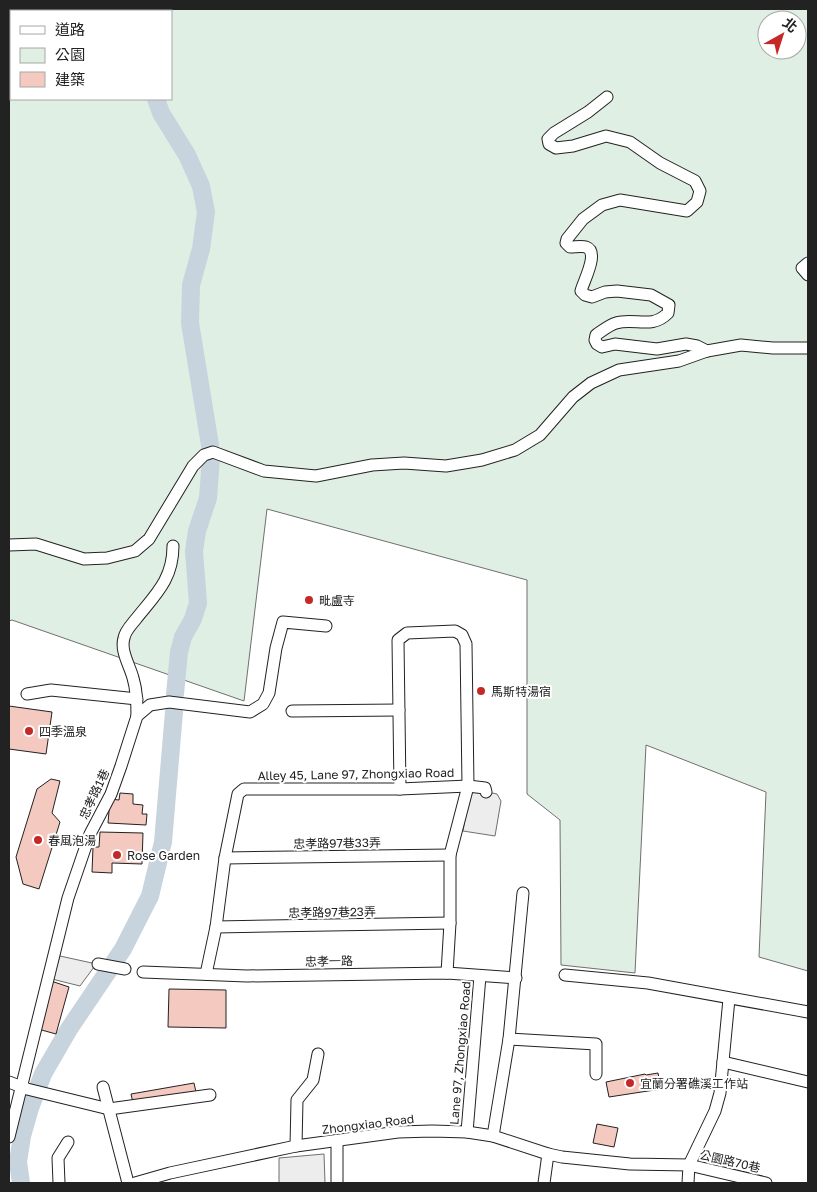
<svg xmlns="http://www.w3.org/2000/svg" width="817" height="1192" font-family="'Golos Text','Noto Sans TC',sans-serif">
<rect width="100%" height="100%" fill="#fff"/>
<!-- green -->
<path fill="#e0efe3" stroke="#6f6f6f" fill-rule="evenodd" d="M9 9H808V971L759 957 766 792 646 745 635 973 561 965 560 820 527 794V580L267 509 244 701 12 620 9 621ZM11 11H171V99H11ZM767 20H797V50H767Z"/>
<!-- parking -->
<g fill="#ededed" stroke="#6f6f6f">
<path d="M478 790 497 794 501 801 495 836 463 831 468 801 472 793Z"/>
<path d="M60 956 92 963 94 967 80 986 52 979Z"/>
<path d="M324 1154 325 1183H279V1158Z"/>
</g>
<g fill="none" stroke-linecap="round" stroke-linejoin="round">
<!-- river -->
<g stroke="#c7d3dd" stroke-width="18">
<path d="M130 9 131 11"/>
<path d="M156 99 161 113 187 155 201 186 206 212 201 249 191 285 190 323 210 445"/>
<path d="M175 694 179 652 183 637 193 619 198 603 194 551 197 531 208 498 211 458"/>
<path d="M21 1183 18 1162 22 1136 30 1108 43 1074 69 1029 123 949 150 896 163 842 174 712"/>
</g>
</g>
<!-- building -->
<g fill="#f3c9c0" stroke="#222">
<path d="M9 706 52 712 46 754 9 749Z"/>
<path d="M51 779 60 781 52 813 60 822 39 889 23 884 16 857 37 789Z"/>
<path d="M120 793 133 794V804L143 805 142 814H147L146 825 108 823 110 799 119 800Z"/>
<path d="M100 832 143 833 142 864 112 863V873L92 872 93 847H99Z"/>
<path d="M51 981 69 987 56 1034 38 1029Z"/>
<path d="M169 989 226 990V1028L168 1027Z"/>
<path d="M658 1073 661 1089 609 1097 606 1082 645 1074 646 1075Z"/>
<path d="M194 1083 196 1092 133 1103 131 1094Z"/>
<path d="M597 1124 618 1128 614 1147 593 1143Z"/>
</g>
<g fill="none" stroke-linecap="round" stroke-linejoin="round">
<!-- minor casing -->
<g stroke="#222" stroke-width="13">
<g id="minor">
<path d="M607 97 588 112 554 133 548 139 549 144 556 148 573 146 606 136 630 142 660 163 695 181 700 191 697 202 687 211 620 200 602 205 583 219 567 239 566 243 570 247C575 247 582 246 586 247 600 252 583 282 581 291L585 295 592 297 605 292 617 291 651 295 669 305 668 313C651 330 635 317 616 323 609 325 602 331 596 335L595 340 597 344 602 347 615 344 657 349 686 344 697 346 707 351"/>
<path d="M808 263 802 268 808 275"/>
<path d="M9 545 36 544 84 559 107 558 135 551 149 539 193 466 204 455 213 452 264 471 316 476 372 465 404 463 446 466 482 460 515 450 540 435 573 397 591 383 619 370 679 361 707 351 741 345 773 348H808"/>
<path d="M27 694 51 690 137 699"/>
<path d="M292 711 399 710"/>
<path d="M137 716C137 703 137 691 133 678 130 666 120 651 124 638 125 631 132 624 136 619 156 594 173 579 173 546"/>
<path d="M400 789 398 640 407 633 455 631 462 635 466 644 468 786 450 855V923L447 973"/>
<path d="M225 858 450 855"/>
<path d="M216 927 450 923"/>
<path d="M98 964 125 969"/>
<path d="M143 972 247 976 447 973 516 978"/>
<path d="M206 974 216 927 225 858 238 794 244 789H400L468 786 485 788 486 792"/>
<path d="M565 975 648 983 808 1012"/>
<path d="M509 1039 596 1044V1074"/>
<path d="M723 1062 808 1082"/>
<path d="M9 1082 27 1089 109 1109 210 1095"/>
<path d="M103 1087 128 1183"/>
<path d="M467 1132 480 976"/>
<path d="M493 1136 509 1039 523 893"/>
<path d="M9 1137 68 898 90 834 111 794 121 766 137 716 150 705 169 702 250 712 263 704 269 693 276 648 283 622 326 626"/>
<path d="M337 1141V1183"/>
<path d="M296 1146 297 1100 313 1080 318 1054"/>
<path d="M59 1183 58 1158 68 1142"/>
<path d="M135 1183 170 1173 296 1146 398 1132 432 1131 467 1132 493 1136 548 1154 562 1157 630 1164 689 1165 766 1183"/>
<path d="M544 1183 548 1154"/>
<path d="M688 1183 689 1165 715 1111 720 1093 729 999"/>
</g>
</g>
<!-- minor -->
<use href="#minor" stroke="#fff" stroke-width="11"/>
</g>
<!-- markers -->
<g fill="#c62828" stroke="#fff" stroke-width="2">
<circle cx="309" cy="600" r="5"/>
<circle cx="481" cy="691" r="5"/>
<circle cx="29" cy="731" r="5"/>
<circle cx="38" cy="840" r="5"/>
<circle cx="117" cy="855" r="5"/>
<circle cx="630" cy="1083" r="5"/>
</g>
<g text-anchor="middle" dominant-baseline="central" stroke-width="4" stroke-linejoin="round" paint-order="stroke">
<!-- poi labels -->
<g font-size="12" fill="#222" stroke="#fff" text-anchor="start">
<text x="319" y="600">毗盧寺</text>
<text x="491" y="691">馬斯特湯宿</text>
<text x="39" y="731">四季溫泉</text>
<text x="48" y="840">春風泡湯</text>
<text x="127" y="855">Rose Garden</text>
<text x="640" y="1083">宜蘭分署礁溪工作站</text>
</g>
<!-- street labels -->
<g font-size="12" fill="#222" stroke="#fff">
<text transform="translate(356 774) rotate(-1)">Alley 45, Lane 97, Zhongxiao Road</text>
<text transform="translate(94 794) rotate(-65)">忠孝路1巷</text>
<text transform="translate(337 843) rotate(-1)">忠孝路97巷33弄</text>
<text transform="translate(332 912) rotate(-1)">忠孝路97巷23弄</text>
<text transform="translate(329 961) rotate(-1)">忠孝一路</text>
<text transform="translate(460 1053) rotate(-85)">Lane 97, Zhongxiao Road</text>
<text transform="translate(368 1124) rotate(-7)">Zhongxiao Road</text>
<text transform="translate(730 1161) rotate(13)">公園路70巷</text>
</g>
</g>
<!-- border -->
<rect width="817" height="1192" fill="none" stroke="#222222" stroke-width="20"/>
<!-- legend -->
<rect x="10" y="10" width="162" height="90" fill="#ffffff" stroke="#a7a7a7"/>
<rect x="20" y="26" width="25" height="8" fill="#ffffff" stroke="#a7a7a7"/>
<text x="55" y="35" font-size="15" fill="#222222">道路</text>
<rect x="20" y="48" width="25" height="15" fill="#e0efe3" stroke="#a7a7a7"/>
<text x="55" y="60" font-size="15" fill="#222222">公園</text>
<rect x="20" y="72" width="25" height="15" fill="#f3c9c0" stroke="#a7a7a7"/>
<text x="55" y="85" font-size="15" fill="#222222">建築</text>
<!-- north arrow -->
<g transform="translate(782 35) rotate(39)"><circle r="24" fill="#ffffff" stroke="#a7a7a7"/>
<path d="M0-4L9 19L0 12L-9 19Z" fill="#c62828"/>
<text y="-8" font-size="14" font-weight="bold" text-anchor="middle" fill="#222222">北</text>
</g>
</svg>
